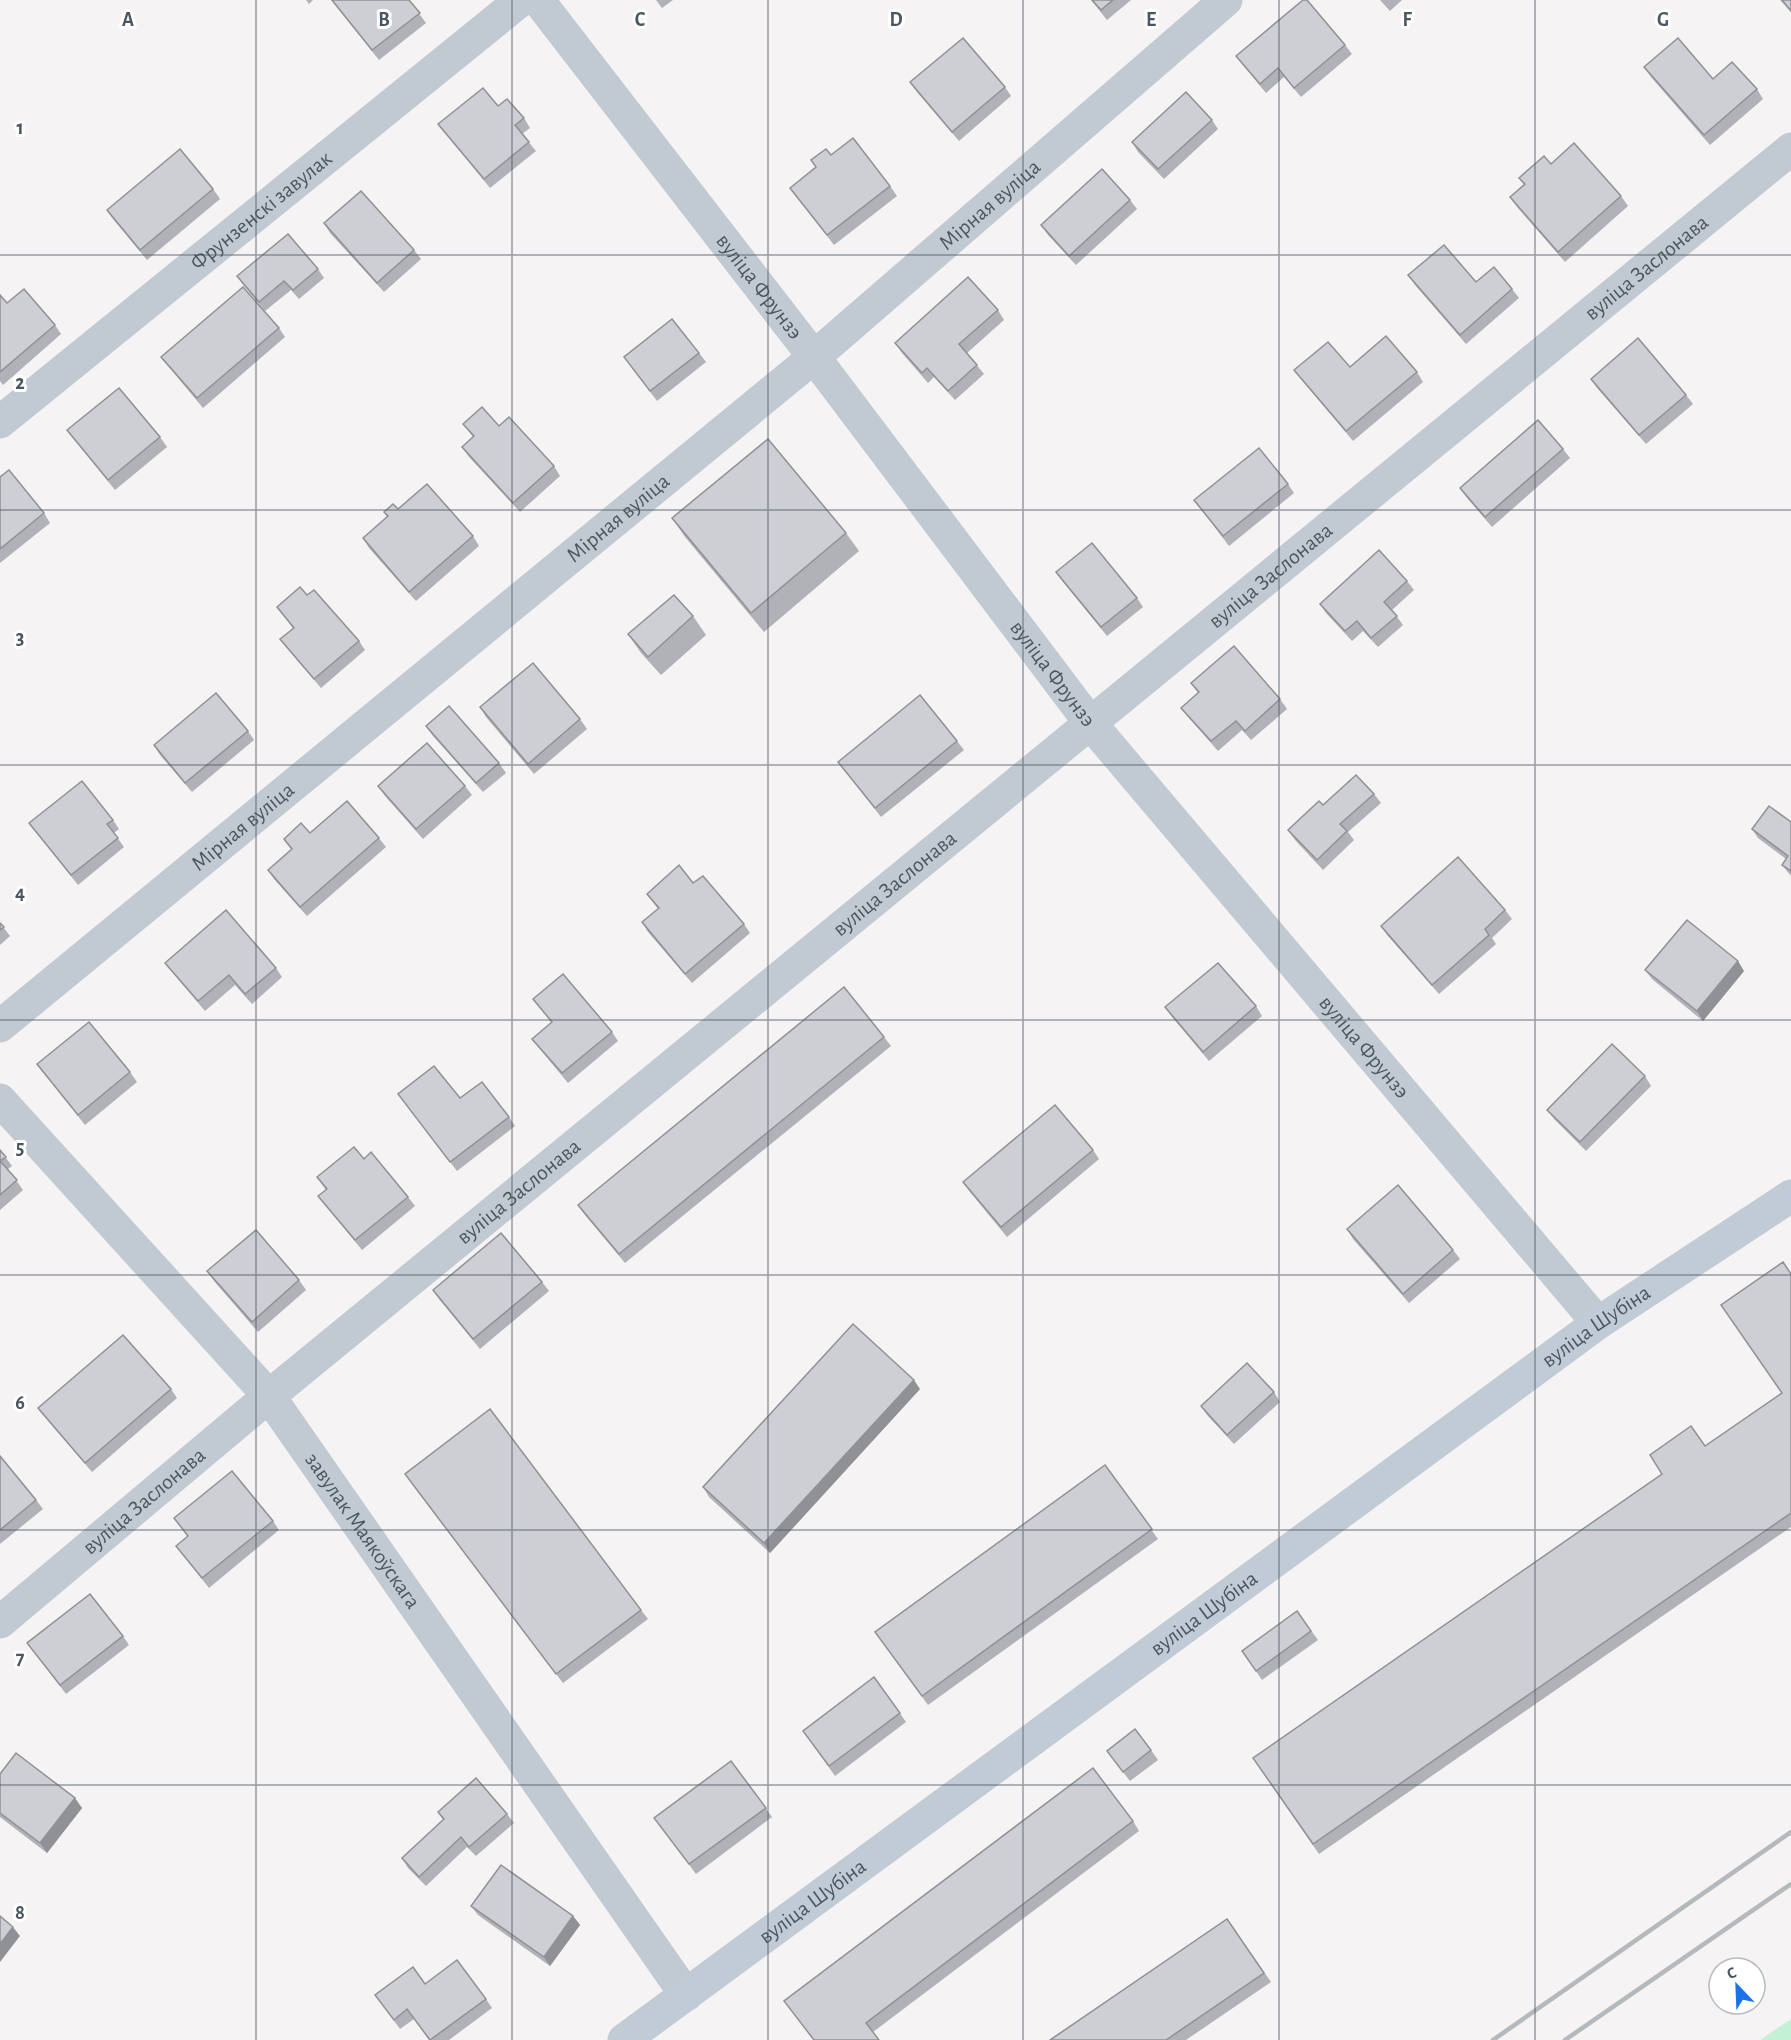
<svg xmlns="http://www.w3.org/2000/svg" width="1791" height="2040" font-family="'Alegreya Sans',sans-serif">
<rect width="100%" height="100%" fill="#f5f3f3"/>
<!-- green -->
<path fill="#c3f1d5" d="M1791 2019V2040H1760Z"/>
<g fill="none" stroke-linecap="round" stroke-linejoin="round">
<!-- street -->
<g stroke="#c1cad2" stroke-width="33">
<path id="s1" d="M538 0 814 357 1091 724 1598 1323"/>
<path id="s2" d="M0 422 521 0"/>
<path id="s3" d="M0 1026 814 357 1226 0"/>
<path id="s4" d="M0 1100 269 1396 686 1995"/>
<path id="s5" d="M0 1622 269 1396 1791 149"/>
</g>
<!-- secondary -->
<path stroke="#c1cbd6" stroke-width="33" id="s6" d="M624 2040 1598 1323 1791 1196"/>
<!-- rail -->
<g stroke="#b5b8bd" stroke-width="4.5">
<path d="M1493 2040 1791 1832"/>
<path d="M1565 2040 1791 1884"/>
</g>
</g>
<!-- wall -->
<g fill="#b0b2b7">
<path d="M306 0H313L309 4Z"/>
<path d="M331 0H409L426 23 379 60Z"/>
<path d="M656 0H673L662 8Z"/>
<path d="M1091 0H1131L1107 20Z"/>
<path d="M1380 0H1402L1390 11Z"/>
<path d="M1780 0H1791V12Z"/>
<path d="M1345 45 1352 54 1301 97 1284 77 1266 93 1243 65 1236 56Z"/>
<path d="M1644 67 1713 79 1757 89 1763 99 1710 145 1651 77Z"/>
<path d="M910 82 1005 87 1011 96 959 141 917 92Z"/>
<path d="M498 106 524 118 530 128 522 134 536 151 490 188 445 133 438 124Z"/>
<path d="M1212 120 1218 129 1164 179 1138 152 1132 142Z"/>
<path d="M1551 164 1621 196 1628 206 1565 262 1517 207 1510 197 1524 185 1519 178Z"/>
<path d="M890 186 897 196 834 245 790 188Z"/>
<path d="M213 189 220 199 147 260 113 219 107 210Z"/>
<path d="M1130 200 1137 209 1076 265 1048 235 1041 225Z"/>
<path d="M324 223 414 250 421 259 384 292 330 233Z"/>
<path d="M318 269 324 278 299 299 291 290 265 311 244 286 237 276Z"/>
<path d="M1408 275 1476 282 1512 289 1519 298 1466 344 1415 285Z"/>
<path d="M0 295 7 303 55 325 61 334 3 385 0 381Z"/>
<path d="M998 310 1004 320 967 353 984 374 955 400 934 377 928 383 902 353 895 343Z"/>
<path d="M279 328 285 337 203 408 168 366 161 357Z"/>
<path d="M699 353 706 362 657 401 624 357Z"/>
<path d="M1294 370 1417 372 1423 382 1353 441 1301 379Z"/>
<path d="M1591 379 1686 395 1693 404 1646 444 1597 388Z"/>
<path d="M463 424 499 426 554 466 560 476 520 512 469 457 462 447 473 437Z"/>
<path d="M67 430 160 437 167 447 115 490Z"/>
<path d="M1563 449 1570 458 1492 527 1467 498 1460 488Z"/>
<path d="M0 477 44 513 50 523 0 563Z"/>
<path d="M1288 484 1294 493 1229 546 1194 500Z"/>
<path d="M398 509 473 536 479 546 416 601 369 548 363 538 387 517 384 512Z"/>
<path d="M672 518 846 533 859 551 764 632 685 537Z"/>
<path d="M1056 572 1137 598 1143 607 1107 636 1063 582Z"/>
<path d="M1407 581 1414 590 1392 610 1403 625 1378 647 1363 631 1352 641 1326 613 1320 604Z"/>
<path d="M307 595 359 641 365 650 321 688 287 648 280 639 293 628 277 607Z"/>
<path d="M693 616 706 635 661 675 641 653 628 634Z"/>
<path d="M1191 683 1280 699 1287 709 1251 740 1242 730 1218 751 1188 717 1181 708 1198 693Z"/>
<path d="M480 707 580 719 587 729 534 774 486 717Z"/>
<path d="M426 726 499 763 506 773 483 792 433 736Z"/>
<path d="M248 731 254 740 192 792 160 755 154 745Z"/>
<path d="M957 741 964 750 881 817 838 762Z"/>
<path d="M378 786H465L472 795 423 839 385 796Z"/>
<path d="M1374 794 1381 803 1348 832 1354 840 1323 870 1295 840 1288 830 1323 805Z"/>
<path d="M113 820 119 829 114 833 124 847 78 885 29 823Z"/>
<path d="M1791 822V876L1782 865 1786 859 1758 838 1752 829Z"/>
<path d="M310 833 379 838 386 847 307 916 274 879 268 870 291 849 284 839Z"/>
<path d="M647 894 744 924 750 933 692 983 648 932 642 922 658 909Z"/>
<path d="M1505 910 1512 919 1492 938 1496 944 1439 994 1387 935 1381 926Z"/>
<path d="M0 923 10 936 0 945Z"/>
<path d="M165 963 276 968 282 977 252 1004 235 985 205 1011 172 972Z"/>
<path d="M1645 970 1744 971 1703 1021 1652 979Z"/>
<path d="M533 999 612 1032 618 1041 568 1083 539 1048 532 1039 552 1023Z"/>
<path d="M1256 1006 1262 1016 1209 1061 1172 1017 1165 1007Z"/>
<path d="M884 1037 891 1046 625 1263 585 1215 578 1205Z"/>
<path d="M37 1064 130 1072 137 1082 85 1125Z"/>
<path d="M1645 1076 1651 1086 1586 1151 1554 1119 1547 1110Z"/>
<path d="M398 1094 509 1117 515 1126 457 1171Z"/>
<path d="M0 1150 12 1166 8 1169 23 1190 0 1210Z"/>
<path d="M1093 1150 1099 1159 1007 1237 970 1192 963 1182Z"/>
<path d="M364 1159 408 1197 415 1206 362 1250 325 1205 318 1196 326 1190 317 1177Z"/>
<path d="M1347 1229 1453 1250 1460 1259 1409 1303 1353 1239Z"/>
<path d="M207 1271 299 1280 306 1290 258 1332 214 1281Z"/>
<path d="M1791 1274V1527L1319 1854 1253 1758 1782 1393Z"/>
<path d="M542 1282 549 1291 480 1349 439 1299 433 1290Z"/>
<path d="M171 1389 177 1398 92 1472 45 1417 38 1408Z"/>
<path d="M920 1389 770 1553 709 1497 703 1487Z"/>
<path d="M1274 1392 1280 1402 1234 1444 1207 1415 1201 1406Z"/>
<path d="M0 1456 36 1500 43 1509 0 1544Z"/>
<path d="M1105 1465 1158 1539 928 1705 875 1632Z"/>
<path d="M411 1483 641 1610 648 1619 563 1683Z"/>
<path d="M174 1518 273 1521 279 1530 209 1588 176 1546 188 1537Z"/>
<path d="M1297 1611 1318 1640 1262 1680 1242 1651Z"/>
<path d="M123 1636 129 1645 66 1694 27 1643Z"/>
<path d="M874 1677 906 1722 835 1776 803 1731Z"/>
<path d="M1151 1750 1158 1760 1130 1781 1107 1751Z"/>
<path d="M731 1761 772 1817 696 1874 661 1827Z"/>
<path d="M0 1774 82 1808 47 1853 0 1817Z"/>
<path d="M438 1812 507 1814 514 1823 476 1856 467 1847 426 1886 408 1868 402 1858 443 1820Z"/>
<path d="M1133 1821 1139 1831 873 2032 813 2040Z"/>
<path d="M471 1906 573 1916 580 1925 550 1966 478 1915Z"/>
<path d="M1227 1919 1271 1982 1186 2040H1050Z"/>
<path d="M425 1984 486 1999 492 2008 449 2040H429L414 2019 400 2029 375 1995Z"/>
</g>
<!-- shaded-wall -->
<g fill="#909195">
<path d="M1738 961 1744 971 1703 1021 1697 1011Z"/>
<path d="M914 1380 920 1389 770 1553 764 1543Z"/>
<path d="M75 1798 82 1808 47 1853 40 1843Z"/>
<path d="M573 1916 580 1925 550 1966 544 1957Z"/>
<path d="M13 1927 20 1936 0 1962V1944Z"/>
</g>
<!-- building -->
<g fill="#cdcfd5" stroke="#909195" stroke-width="1.5">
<path d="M332 0H409L420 13 372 50Z"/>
<path d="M1092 0H1113L1101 10Z"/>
<path d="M1303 0H1307L1345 45 1294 88 1278 68 1260 84 1236 56Z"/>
<path d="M1782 0H1791V11Z"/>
<path d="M963 38 1005 87 952 132 910 82Z"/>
<path d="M1678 38 1713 79 1732 62 1757 89 1704 135 1644 67Z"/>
<path d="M483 88 498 106 507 99 524 118 515 125 529 142 484 179 438 124Z"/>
<path d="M1186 92 1212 120 1158 169 1132 142Z"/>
<path d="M853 138 890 186 827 235 790 188 816 167 811 160 826 149 831 155Z"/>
<path d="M1574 143 1621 196 1558 252 1510 197 1525 184 1519 178 1544 156 1551 164Z"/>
<path d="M180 149 213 189 140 250 107 210Z"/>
<path d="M1102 169 1130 200 1069 256 1041 225Z"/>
<path d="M361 191 414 250 377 283 324 223Z"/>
<path d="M288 234 318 269 293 290 284 281 259 302 237 276Z"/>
<path d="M1444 245 1476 282 1494 267 1512 289 1460 335 1408 275Z"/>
<path d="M968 277 998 310 959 344 977 365 948 391 927 368 922 373 895 343Z"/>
<path d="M243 287 279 328 197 398 161 357Z"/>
<path d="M24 289 55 325 0 372V295L7 303Z"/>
<path d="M672 319 699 353 650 391 624 357Z"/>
<path d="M1386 336 1417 372 1346 431 1294 370 1328 342 1350 367Z"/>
<path d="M1638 338 1686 395 1639 435 1591 379Z"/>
<path d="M119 388 160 437 108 480 67 430Z"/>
<path d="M482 407 499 426 509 417 554 466 513 503 462 447 474 436 463 424Z"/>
<path d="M1538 420 1563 449 1485 517 1460 488Z"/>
<path d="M768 439 846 533 751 613 672 518Z"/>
<path d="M1259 448 1288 484 1223 536 1194 500Z"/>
<path d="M9 470 44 513 0 549V477Z"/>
<path d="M427 484 473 536 409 592 363 538 388 516 384 512 393 504 398 509Z"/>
<path d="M1092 543 1137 598 1101 627 1056 572Z"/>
<path d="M1379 550 1407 581 1384 602 1397 616 1371 638 1357 621 1345 631 1320 604Z"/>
<path d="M300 587 307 595 314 590 359 641 314 679 280 639 294 628 277 607Z"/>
<path d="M674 595 693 616 648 657 628 634Z"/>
<path d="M1234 646 1280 699 1245 731 1236 721 1211 741 1181 708 1199 692 1191 683Z"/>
<path d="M533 663 580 719 528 764 480 707Z"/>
<path d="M216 693 248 731 185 783 154 745Z"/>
<path d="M920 695 957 741 875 808 838 762Z"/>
<path d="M449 706 499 763 476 783 426 726Z"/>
<path d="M427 743 465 786 416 829 378 786Z"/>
<path d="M1356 775 1374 794 1340 824 1347 831 1317 860 1288 830 1319 801 1323 805Z"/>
<path d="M82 781 113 820 107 824 118 838 71 875 29 823Z"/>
<path d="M347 801 379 838 300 907 268 870 292 849 284 839 301 823 310 833Z"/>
<path d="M1769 806 1791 822V871L1782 865 1788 856 1752 829Z"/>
<path d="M1458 857 1505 910 1485 929 1489 935 1432 985 1381 926Z"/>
<path d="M679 865 693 883 703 876 744 924 685 974 642 922 659 908 647 894Z"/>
<path d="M226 910 276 968 245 994 229 975 198 1001 165 963Z"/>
<path d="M1687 920 1738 961 1697 1011 1645 970Z"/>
<path d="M0 923 4 927 0 930Z"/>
<path d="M1218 963 1256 1006 1203 1052 1165 1007Z"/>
<path d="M563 974 612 1032 562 1073 532 1039 552 1022 533 999Z"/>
<path d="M844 987 884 1037 619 1254 578 1205Z"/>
<path d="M89 1022 130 1072 78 1115 37 1064Z"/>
<path d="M1612 1044 1645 1076 1580 1142 1547 1110Z"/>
<path d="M434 1066 460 1098 482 1082 509 1117 450 1162 398 1094Z"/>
<path d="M1055 1105 1093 1150 1001 1227 963 1182Z"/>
<path d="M354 1147 364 1159 371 1152 408 1197 355 1240 318 1196 327 1189 317 1177Z"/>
<path d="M0 1150 6 1157 0 1161 17 1180 0 1195Z"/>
<path d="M1398 1185 1453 1250 1403 1294 1347 1229Z"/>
<path d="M256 1230 299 1280 252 1322 207 1271Z"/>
<path d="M501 1233 542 1282 473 1339 433 1290Z"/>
<path d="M1783 1262 1791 1274V1513L1313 1844 1253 1758 1662 1474 1650 1455 1691 1426 1705 1446 1782 1393 1721 1305Z"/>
<path d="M853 1324 914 1380 764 1543 703 1487Z"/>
<path d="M123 1335 171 1389 85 1463 38 1408Z"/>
<path d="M1247 1363 1274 1392 1227 1435 1201 1406Z"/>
<path d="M490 1409 641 1610 556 1674 405 1474Z"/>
<path d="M0 1456 36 1500 0 1530Z"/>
<path d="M1105 1465 1152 1529 922 1696 875 1632Z"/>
<path d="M232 1471 273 1521 202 1578 176 1546 188 1536 174 1518Z"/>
<path d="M90 1594 123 1636 60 1685 27 1643Z"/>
<path d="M1297 1611 1311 1631 1256 1671 1242 1651Z"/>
<path d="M874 1677 900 1713 829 1766 803 1731Z"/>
<path d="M1135 1729 1151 1750 1123 1772 1107 1751Z"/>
<path d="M16 1753 75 1798 40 1843 0 1813V1774Z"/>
<path d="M731 1761 766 1808 689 1864 654 1818Z"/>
<path d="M1093 1768 1133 1821 866 2023 879 2040H814L784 2001Z"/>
<path d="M476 1778 507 1814 469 1847 461 1837 419 1877 402 1858 444 1819 438 1812Z"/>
<path d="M501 1865 573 1916 544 1957 471 1906Z"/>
<path d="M0 1916 13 1927 0 1944Z"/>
<path d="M1227 1919 1264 1973 1166 2040H1050Z"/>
<path d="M457 1960 486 1999 430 2040 407 2009 394 2020 375 1995 413 1967 425 1984Z"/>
</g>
<!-- grid -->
<path fill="none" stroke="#4a5661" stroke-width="1.5" stroke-opacity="0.55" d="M256 0V2040M512 0V2040M768 0V2040M1023 0V2040M1279 0V2040M1535 0V2040M0 255H1791M0 510H1791M0 765H1791M0 1020H1791M0 1275H1791M0 1530H1791M0 1785H1791"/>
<g text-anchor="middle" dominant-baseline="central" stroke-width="6" stroke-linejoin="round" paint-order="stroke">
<!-- street labels -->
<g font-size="22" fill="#4a5661" stroke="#fff">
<text stroke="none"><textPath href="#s3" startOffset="1286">Мірная вуліца</textPath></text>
<text stroke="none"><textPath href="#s2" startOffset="336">Фрунзенскі завулак</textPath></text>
<text stroke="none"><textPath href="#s5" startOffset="2132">вуліца Заслонава</textPath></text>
<text stroke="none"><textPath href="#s1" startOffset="362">вуліца Фрунзэ</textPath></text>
<text stroke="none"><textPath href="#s3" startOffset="800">Мірная вуліца</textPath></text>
<text stroke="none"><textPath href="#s5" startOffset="1646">вуліца Заслонава</textPath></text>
<text stroke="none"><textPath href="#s1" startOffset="848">вуліца Фрунзэ</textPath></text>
<text stroke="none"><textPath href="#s3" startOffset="314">Мірная вуліца</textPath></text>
<text stroke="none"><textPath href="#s5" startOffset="1160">вуліца Заслонава</textPath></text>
<text stroke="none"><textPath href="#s1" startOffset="1334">вуліца Фрунзэ</textPath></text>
<text stroke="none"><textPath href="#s5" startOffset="674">вуліца Заслонава</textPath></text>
<text stroke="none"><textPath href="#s6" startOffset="1206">вуліца Шубіна</textPath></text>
<text stroke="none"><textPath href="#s5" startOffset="188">вуліца Заслонава</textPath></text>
<text stroke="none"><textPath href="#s4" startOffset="564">завулак Маякоўскага</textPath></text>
<text stroke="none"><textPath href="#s6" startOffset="720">вуліца Шубіна</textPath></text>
<text stroke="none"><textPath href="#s6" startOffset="234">вуліца Шубіна</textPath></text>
</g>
</g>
<g font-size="20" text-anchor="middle" font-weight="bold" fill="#4a5661" stroke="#fff" stroke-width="6" stroke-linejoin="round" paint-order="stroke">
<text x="128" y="26">A</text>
<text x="384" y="26">B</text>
<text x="640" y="26">C</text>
<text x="896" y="26">D</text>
<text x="1151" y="26">E</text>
<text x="1407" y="26">F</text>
<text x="1663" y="26">G</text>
<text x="20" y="134">1</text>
<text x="20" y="389">2</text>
<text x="20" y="644">3</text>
<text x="20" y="899">4</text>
<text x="20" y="1154">5</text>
<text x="20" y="1409">6</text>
<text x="20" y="1664">7</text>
<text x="20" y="1919">8</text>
</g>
<!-- north arrow -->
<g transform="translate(1737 1986) rotate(337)"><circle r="28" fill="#ffffff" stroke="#b7bbc0" stroke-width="1.5"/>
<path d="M0-4.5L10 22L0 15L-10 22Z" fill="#1a73e8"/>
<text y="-9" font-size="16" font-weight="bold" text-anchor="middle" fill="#4a5661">С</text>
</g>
</svg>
